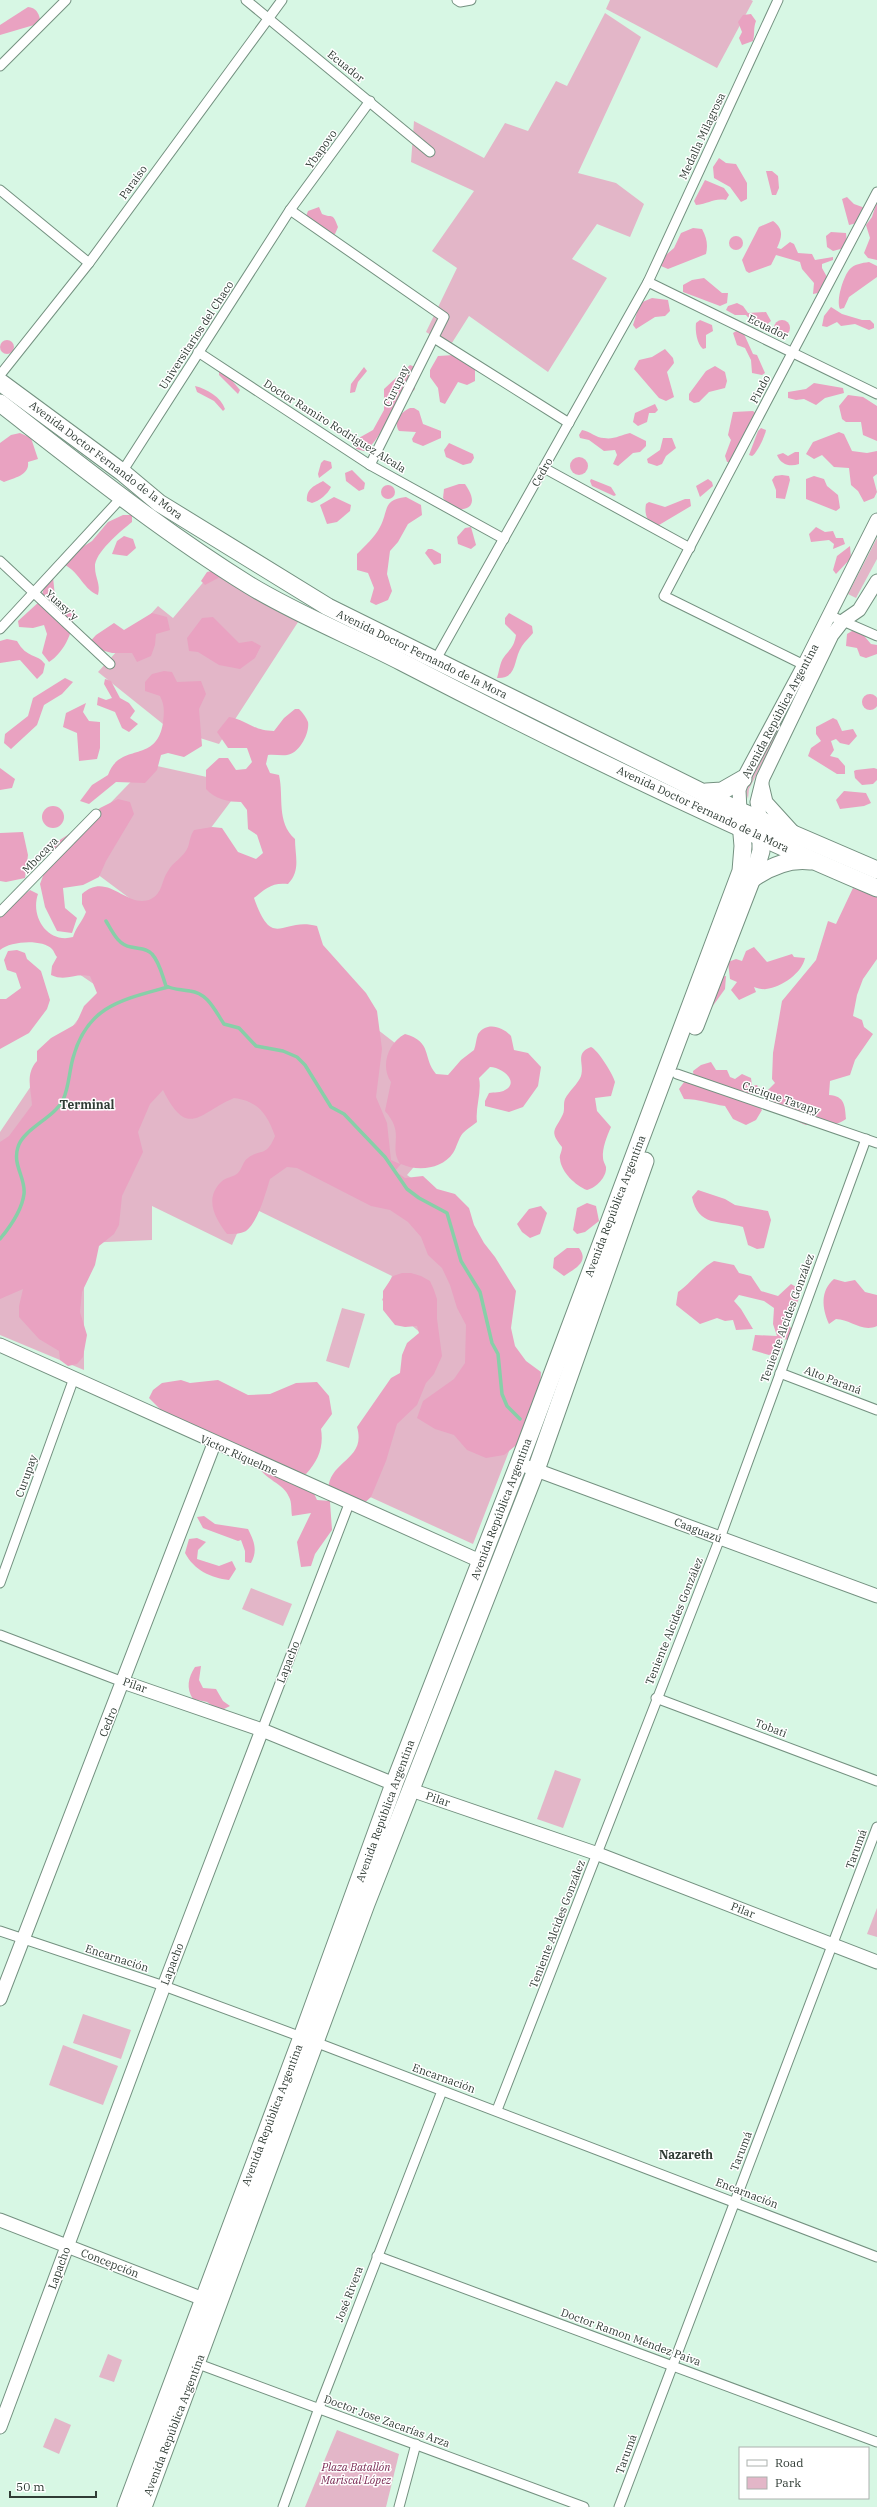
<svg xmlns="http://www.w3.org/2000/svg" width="877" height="2507" font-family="'IBM Plex Serif',serif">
<rect width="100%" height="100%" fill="#d7f7e4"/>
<!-- green -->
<g fill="#e3b6c8">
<path d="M610 0H751L753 1 717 68 606 9Z"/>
<path d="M605 13 641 37 578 173 616 183 644 204 630 237 597 224 572 259 607 278 548 372 469 316 450 346 426 332 457 268 432 251 474 191 411 162 414 121 484 158 505 123 528 131 556 81 567 86Z"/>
<path d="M877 538V559L856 598 848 594Z"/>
<path d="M212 572 300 619 219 744 168 728 98 672 158 606 173 618Z"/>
<path d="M802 678 804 680 749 789 748 799 746 792 751 778Z"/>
<path d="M148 764 243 785 148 912 65 850Z"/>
<path d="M188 883 470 1101 407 1175 453 1207 513 1364 539 1374 473 1544 368 1496 423 1335 382 1300 392 1276 249 1206 232 1245 152 1206V1240L84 1243V1370L0 1335V1132L60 1043 101 989 63 963 153 934Z"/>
<path d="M342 1308 365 1314 349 1368 326 1361Z"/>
<path d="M482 1581 483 1583 410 1769 480 1582Z"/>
<path d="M251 1588 292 1604 283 1626 242 1609Z"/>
<path d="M555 1770 581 1779 563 1828 537 1819Z"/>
<path d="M877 1908V1937L867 1934Z"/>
<path d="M83 2014 131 2030 121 2059 73 2043Z"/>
<path d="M63 2045 118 2066 103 2105 49 2085Z"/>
<path d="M108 2354 122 2360 114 2382 99 2377Z"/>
<path d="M55 2418 71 2425 59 2454 43 2447Z"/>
<path d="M337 2430 399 2454 386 2507H305Z"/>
</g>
<!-- forest -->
<g fill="#e9a2c1">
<path d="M28 7C36 8 38 12 40 19L34 25 0 35V25Z"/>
<path d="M751 14 756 21C753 29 755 34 753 41L742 45 739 38 742 32 738 22 743 15Z"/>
<path d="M719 158 726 163 736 164 747 183V199L741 202 730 187 714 178 713 167Z"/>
<path d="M766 171H772L778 176 779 188 776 195H772Z"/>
<path d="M705 180 724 188 729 195 726 200C713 198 709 204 696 205L694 201Z"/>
<path d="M847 197 854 204 865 208 861 222 849 225 842 199Z"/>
<path d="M877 201V260L868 258 864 253 870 238 866 225 872 217Z"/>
<path d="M319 207 322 214C333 219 332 211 338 227L335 234 317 235 316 222 305 219 308 211Z"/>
<path d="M773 221C784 229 782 237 777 248L781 249 790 242 794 244 798 253 812 254 815 260 833 257V260L822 264V268L827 277 818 293 813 294 814 283 802 269 800 262 776 255 771 265 749 273 746 271 742 260 759 227Z"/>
<path d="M693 228 702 229C707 238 708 245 706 254L668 269 661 266 660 260 674 248 681 233Z"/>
<path d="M831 232 846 233 847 244 844 248 833 251 827 247 826 236Z"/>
<circle cx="736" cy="243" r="7"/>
<path d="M869 262 877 266V277L849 297 844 308 840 309C836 300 843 278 849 270 854 264 862 263 869 262Z"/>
<path d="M704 278 722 293H728L727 303 720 306 683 292V285L692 280Z"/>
<path d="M652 298 668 300 670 311 665 316 655 317 636 329 633 325 640 303Z"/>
<path d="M737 303 743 306 748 313 766 312 771 321 764 327 753 323 746 315H735L726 310 728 306Z"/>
<path d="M831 307 842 314 862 320H870L874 324V328L869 330 855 324 841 326 837 322 827 327 822 326 824 316Z"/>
<circle cx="782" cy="328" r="8"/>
<path d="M700 320 712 325 713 331 706 335V348L703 349C697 344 695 331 696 323Z"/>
<path d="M738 330 744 334 753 354 757 355 765 373 762 375 752 373 751 360 745 348 737 345 733 333Z"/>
<circle cx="7" cy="347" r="7"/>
<path d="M665 349 673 358 674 363 667 372 674 397 666 401 659 398 634 369 639 360 652 357Z"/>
<path d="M454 355 475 369V381L467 385 458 382 445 404 440 402 438 388 430 377V370L438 356Z"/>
<path d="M410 365 415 367V389C408 397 399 403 393 411 383 424 379 442 364 451L356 449 357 439 373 430 384 410V389Z"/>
<path d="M715 366 725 372 727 381 725 388 709 392 699 402 694 403 689 400V394L706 371Z"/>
<path d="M364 367 367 371 358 382 355 392 350 393 351 384Z"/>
<path d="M224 371 240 390 238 394 219 375V372Z"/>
<path d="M814 383 843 388 844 393 825 398 816 405 804 399 796 400 788 398V392L806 389Z"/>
<path d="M195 386C207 389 221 397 225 409L223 411 214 401 197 392Z"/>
<path d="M848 395 863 397 877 406V441L863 435 861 422H846L842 419 839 406Z"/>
<path d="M655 404 658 410 655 413H649L647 422 638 426 633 422 635 413Z"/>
<path d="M410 408H414L419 411 423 424 441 431V438L423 446 413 442 412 439 416 432 399 431C393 421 401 412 410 408Z"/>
<path d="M753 411 759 416 735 462H727L725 456 731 440 728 435 733 412Z"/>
<path d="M761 428 766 430C765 436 757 453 752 456L749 455 758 431Z"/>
<path d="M582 430C590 431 596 438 604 438 613 440 621 435 630 433L646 441V446L640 452 633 453 618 466 613 464 617 455 615 450 604 451 589 440 580 438 579 435Z"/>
<path d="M839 432 844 434 852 451 867 453 877 451V474L873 477 877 492 874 498 864 502 858 491 851 485 849 468 834 467 822 455 814 459 806 454 813 442Z"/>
<path d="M20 433 31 438 38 459 28 462C30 475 14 478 4 482L0 480V443L11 435Z"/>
<path d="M663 438H672L676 448 666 456 662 464 657 466 648 463 647 459 660 450Z"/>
<path d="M449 443 473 454 474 458 471 463 463 465 446 457 444 450Z"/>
<path d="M795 452H799V464C790 467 781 465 777 455L783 453 788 456Z"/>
<circle cx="579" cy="466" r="9"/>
<path d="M324 460 331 462 332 468 319 478 318 474 321 463Z"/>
<path d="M352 470 365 483 364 489 359 491 346 481 345 473Z"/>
<path d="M782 475 789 476 790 480 785 499 776 498V490L772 480 775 476Z"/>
<path d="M814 476 824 479 827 486 838 495 840 508 836 511 806 499V479Z"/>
<path d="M591 479 611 487 616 495 614 496 592 486 590 481Z"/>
<path d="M708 479 712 482 713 486 700 497 696 486Z"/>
<path d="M323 481 331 487C328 494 319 501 312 503L307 501C306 489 314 486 323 481Z"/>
<path d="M459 484H465C477 501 474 512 452 509L443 498 444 489Z"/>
<circle cx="388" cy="492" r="7"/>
<path d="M334 497 351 505 350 511 337 522 327 524 320 505Z"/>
<path d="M406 497 421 505 422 515 408 524 398 542 390 551 387 574 392 591 388 600 376 605 370 602 374 588 368 573 357 570V554C365 546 375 537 380 527 389 510 382 500 406 497Z"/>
<path d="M685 499H690L691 506 659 525C647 525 644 514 646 504L649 502 665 507Z"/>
<path d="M123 515H132V522C121 531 94 553 95 567 95 578 101 584 98 595 85 591 79 572 65 565L81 548 92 541 108 522Z"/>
<path d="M471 527 476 545 471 549 458 544 457 537 465 528Z"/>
<path d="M816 527 825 532 833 531 836 538H843L845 544 833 549 834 544 829 540 811 542 809 534Z"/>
<path d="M124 536 133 539 136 548 127 556 112 554 117 541Z"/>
<path d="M850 546 851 558 836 574 833 570 837 556Z"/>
<path d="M428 549H432L441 554V563L434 565 425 553Z"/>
<path d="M215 570 219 571 220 577 205 585 201 581 207 572Z"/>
<path d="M53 577 55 597 73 611C75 629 65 652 49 662L42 653 47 634 44 625 33 628 19 627 18 621 40 601 44 588Z"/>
<path d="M152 613 167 617 170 630 156 634 155 645 151 656 137 662 132 653H112L86 646 96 635 114 623 124 630Z"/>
<path d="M509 613 532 626 533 633C530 637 525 641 522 646 513 659 518 679 497 678 499 672 500 662 504 657 510 649 514 647 516 635L505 624V618Z"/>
<path d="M213 617 239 643 252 641 261 646 255 658 240 669 219 665 198 652 189 651 187 638 202 618Z"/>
<path d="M852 631H860L871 644 877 645V654L866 658 860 656 857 648 846 646 847 634Z"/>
<path d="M7 639 17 641C27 659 37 653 45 664L43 673 37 679 20 660 0 663V641Z"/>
<path d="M164 671 172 672 177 682 201 681 206 694 199 709 202 746 184 757 168 753 161 755 157 770 145 783 116 782 89 804 80 801 92 785 108 775C120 741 156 765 163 723 164 712 165 706 160 696L145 691V682L152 674Z"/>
<path d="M65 678 73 682 62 694 44 705 37 725 11 749 4 743 5 734 28 716 33 698Z"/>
<path d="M105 679 111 681 120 698 129 703 135 711 130 718 138 724 129 732 122 728 115 712 97 705 98 697 106 700 112 698 104 684Z"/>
<circle cx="870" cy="702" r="8"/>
<path d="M86 703 83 712 89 721 100 722V748L97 759 79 761 77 733 63 727 66 713Z"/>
<path d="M295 709H299C303 713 306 717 308 722 310 733 299 754 287 755 281 756 274 754 268 755L266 764 270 773 279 775C284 797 276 822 295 839 295 856 301 871 288 884 272 882 265 889 254 898 273 952 282 916 317 926L323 945 366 993 377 1011 382 1049 376 1097 387 1123 391 1160 400 1164C388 1144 406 1135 385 1111L391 1082C380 1066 388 1043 405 1034 433 1042 422 1057 436 1074L448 1075 461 1060 474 1050C476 1045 476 1039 478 1034 487 1021 503 1027 511 1036L514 1050 528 1053 541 1067 538 1086 523 1107 509 1112 485 1106V1101L489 1093C494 1092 501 1093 505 1090 520 1082 502 1067 490 1067L479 1078C482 1092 475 1108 477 1122 473 1125 467 1129 463 1133 458 1139 457 1147 453 1153 442 1169 418 1172 401 1164L395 1171 405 1178 423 1176 437 1189 455 1194 469 1208 474 1225 484 1243 495 1257 516 1291 511 1328 515 1346 526 1361 541 1372 540 1389 519 1443 504 1455 486 1458 467 1450 454 1435 435 1429 417 1418 423 1401 454 1379 465 1363 466 1325 457 1308 450 1285 442 1268 428 1255 421 1237 408 1222 390 1210 371 1206 297 1168 287 1167 270 1179C266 1192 258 1222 246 1231 240 1234 234 1234 227 1234 215 1218 204 1199 221 1182 226 1177 234 1177 238 1173 242 1169 243 1161 248 1158 261 1148 266 1158 275 1136 267 1114 258 1101 234 1098 199 1113 188 1140 163 1090L150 1104 138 1132 143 1152 122 1196 119 1225 114 1234 99 1246 95 1265 82 1292 80 1312 87 1335 83 1357 77 1364 68 1366 60 1360 59 1351 39 1339 19 1317V1306L23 1289 0 1299V1142L9 1136 32 1105C31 1089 25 1074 37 1061V1051L51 1038 76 1024 84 1006 97 993 90 976C74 973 66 982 51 975L52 966 57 957C55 955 54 951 52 949 42 939 11 941 0 950V913L30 890 38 894C30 917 48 944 73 937 76 927 82 922 86 912L82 904V894C108 870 127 910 151 899 163 893 161 881 168 871 173 862 184 857 188 847 190 841 190 836 194 830L212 827 222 828 238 852 256 859 263 853 257 835 248 829 247 810 241 802C228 802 215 799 206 789V770L219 758H228L236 770 246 769 252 762 247 748H228L217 732 229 717C247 720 253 731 274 731L284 718Z"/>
<path d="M833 718 837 720 842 731 853 729 857 736 849 745 840 743 836 739 831 741 834 750 830 756 838 758 845 766V774H837L808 756 811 748 821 741 816 734V727Z"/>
<path d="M0 768 15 779 12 788 0 790Z"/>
<path d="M874 768 877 769V780L873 784 862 785 855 778 854 771 856 770Z"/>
<path d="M844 791 866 793 871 803 864 806 840 809 836 800Z"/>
<path d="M118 799 130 802 134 814 106 861 99 877 83 885 63 888 65 908 77 918 72 933 57 931 45 907 40 884 55 843 77 829 100 808Z"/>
<circle cx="53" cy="817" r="11"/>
<path d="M23 832 28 855 25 878 6 882 0 881V833Z"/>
<path d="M853 888 866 892 877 891V959L863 979 857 995 853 1016 862 1020 864 1027 873 1034 855 1060 850 1075 830 1081 829 1095C845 1096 845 1106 846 1119 831 1130 823 1121 806 1125 789 1118 772 1108 767 1091L775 1083 772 1079 773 1053 782 1001 816 960 828 921 836 924Z"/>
<path d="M754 947 767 962 792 954 794 957 805 958C802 973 782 987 766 989 763 990 757 988 754 987L756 992 739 1000 731 990 737 982 730 979 728 962 736 959 742 961 746 951Z"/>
<path d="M17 950 25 953 27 959 41 971 50 1000 47 1009 29 1033 0 1049V999H6L21 988 16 973 7 970 4 960 8 951Z"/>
<path d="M726 976 725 989 707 1014 720 977Z"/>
<path d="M591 1047C598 1050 613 1074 615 1082L611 1096 595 1098 597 1111 611 1127C607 1136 602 1148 603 1158 603 1161 605 1164 606 1167 607 1177 596 1188 587 1190 576 1186 561 1172 560 1159 559 1155 562 1152 562 1147 548 1130 556 1130 563 1114 565 1109 563 1104 565 1099 569 1091 578 1084 581 1076 585 1064 574 1053 591 1047Z"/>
<path d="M711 1062 716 1070H727L730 1077 735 1079 742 1074 751 1078 752 1086 757 1085 760 1090 750 1095 694 1078 693 1071 701 1065Z"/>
<path d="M687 1078 756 1102 762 1110 756 1120 746 1125 733 1119 725 1106C711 1104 699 1099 684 1099L679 1089Z"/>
<path d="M698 1190 725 1199 735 1205 768 1211 771 1220 764 1248 757 1249 748 1245 743 1227C719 1220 698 1227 692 1197Z"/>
<path d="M587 1203 596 1206 599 1221 585 1232 577 1234 573 1230 577 1208Z"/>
<path d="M541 1206 547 1213 540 1234 530 1238 522 1232 517 1224 529 1209Z"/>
<path d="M567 1248H579C590 1262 574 1269 564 1276L553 1268 554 1258Z"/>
<path d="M714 1261 734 1265 739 1273 751 1276 761 1291 778 1296 791 1284 798 1288 800 1296 788 1324 795 1334 788 1340 780 1338 779 1343 783 1349 769 1355 752 1350 755 1335 777 1336 773 1324 774 1308 764 1301 739 1295 734 1301 741 1309 753 1329 736 1330 733 1320 725 1321 717 1318 700 1324 676 1305 678 1292C692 1282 700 1269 714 1261Z"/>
<path d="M402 1273H411L421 1276 430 1281 434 1290 437 1299V1319L442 1356 434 1374 426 1383 417 1405 397 1424 386 1461 371 1497 360 1507 330 1502 332 1530 315 1554 311 1566 301 1567 297 1542 311 1513 292 1516C291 1510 292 1502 289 1497 284 1483 265 1481 255 1462L264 1459 219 1436 200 1432 164 1413 149 1398 153 1390 162 1383 181 1380 190 1383 218 1380 248 1395 270 1394 296 1383 317 1382 329 1396 332 1414 321 1429C324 1447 318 1461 306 1474L296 1473 311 1487 317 1500 330 1501C319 1460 368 1464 357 1427L391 1378 400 1373 402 1355 407 1343 419 1333 417 1326 405 1327 395 1325 383 1310V1291L393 1276Z"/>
<path d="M834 1279 845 1282 855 1280 865 1292 877 1295V1326C862 1333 850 1319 836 1319L829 1324C822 1308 820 1291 834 1279Z"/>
<path d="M204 1516 215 1524 248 1529C254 1541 258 1550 251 1563L245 1562V1551L241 1540 238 1541 203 1528 197 1517Z"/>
<path d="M197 1538 206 1542 198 1550 197 1559 219 1566 232 1561 236 1569 229 1580C211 1578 194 1570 185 1553L189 1539Z"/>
<path d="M201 1666 199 1680 203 1688 216 1689 223 1701 230 1706 220 1711 207 1702 193 1699C186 1688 188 1678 195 1667Z"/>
</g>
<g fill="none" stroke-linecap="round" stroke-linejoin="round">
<!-- stream -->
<g stroke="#87cfa8" stroke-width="3.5">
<path d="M106 921C112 931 118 945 131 947 139 949 147 948 152 954 160 963 162 975 166 986 175 990 180 989 190 991 208 993 215 1011 224 1024L239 1028 256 1046 283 1051 297 1057 305 1065 331 1107 344 1114 385 1157 407 1189 419 1198 447 1213 461 1261 480 1292 492 1343 498 1354 502 1394 507 1406 520 1419"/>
<path d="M0 1239C10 1227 22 1210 24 1194 26 1178 12 1165 18 1147 23 1129 54 1118 63 1100 69 1087 69 1072 73 1058 87 1006 121 1000 168 987"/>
</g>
<!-- street casing -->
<g stroke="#749180" stroke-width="11">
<g id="street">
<path d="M246 0 430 152"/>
<path d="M457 0 460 2 471 0"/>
<path d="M0 66 66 0"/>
<path d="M0 190 89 263"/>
<path d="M290 210 444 317 370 465"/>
<path d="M648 282 877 394"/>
<path d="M434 338 569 423"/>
<path d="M198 352 370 465 504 539"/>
<path d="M0 375 89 263 282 0"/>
<path d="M544 468 690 548"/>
<path d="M122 472 290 210 370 101"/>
<path d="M0 561 110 664"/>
<path d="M829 615 877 636"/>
<path d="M0 629 122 497"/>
<path d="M435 661 648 282 778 0"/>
<path d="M804 665 664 596 877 192"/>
<path d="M0 912 96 814"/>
<path d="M677 1074 877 1143"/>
<path d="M780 1373 877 1410"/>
<path d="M0 1583 74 1378"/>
<path d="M0 1635 123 1682"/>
<path d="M656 1698 877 1781"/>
<path d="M262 1730 349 1504"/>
<path d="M0 1931 164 1986 315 2042 877 2257"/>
<path d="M497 2110 720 1538 866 1139"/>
<path d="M377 2256 877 2442"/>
<path d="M193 2362 584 2507"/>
<path d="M283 2507 319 2408 442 2091"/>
<path d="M399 2507 416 2444"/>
<path d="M619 2507 877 1827"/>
</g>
</g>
<!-- secondary casing -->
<g stroke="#749180" stroke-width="15">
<g id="secondary">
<path d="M762 785 766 802 796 835"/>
<path d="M740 811 739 790 743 779 804 665 877 520"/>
<path d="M761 820 757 802 763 778 832 635 843 621 859 610 877 581"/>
<path d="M0 1345 480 1561"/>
<path d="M528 1467 877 1596"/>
<path d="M123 1682 262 1730 394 1784"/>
<path d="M411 1790 598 1854 877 1962"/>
<path d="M0 1999 214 1444"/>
<path d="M0 2220 211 2302"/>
<path d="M0 2427 164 1986 262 1730"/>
</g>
</g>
<!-- highway casing -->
<g stroke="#749180" stroke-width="19">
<g id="highway">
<path d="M0 382 122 472 159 503 328 607 740 811 877 870"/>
<path d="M0 403C81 466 162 531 249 585 298 615 352 636 402 662 558 743 716 820 877 888"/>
<path d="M706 792 722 791 743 779"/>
<path d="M752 879C769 867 790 858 811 861"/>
<path d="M695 1026 756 868 761 851V820"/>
<path d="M126 2507 302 2037 394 1784 519 1463 741 871 743 846 740 811"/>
<path d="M143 2507 366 1904 536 1470 645 1161"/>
</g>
</g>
<!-- street -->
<use href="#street" stroke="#fff" stroke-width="9"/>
<!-- secondary -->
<use href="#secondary" stroke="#fff" stroke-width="13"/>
<!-- highway -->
<use href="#highway" stroke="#fff" stroke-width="17"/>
</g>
<g text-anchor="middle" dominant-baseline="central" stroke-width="3" stroke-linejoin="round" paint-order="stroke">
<!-- street labels -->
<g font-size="11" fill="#303c35" stroke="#fff">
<text transform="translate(346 66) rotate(39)">Ecuador</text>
<text transform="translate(702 136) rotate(-65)">Medalla Milagrosa</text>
<text transform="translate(321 149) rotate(-54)">Ybapovo</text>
<text transform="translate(133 182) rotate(-54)">Paraíso</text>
<text transform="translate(768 327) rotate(26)">Ecuador</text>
<text transform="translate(196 335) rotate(-57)">Universitarios del Chaco</text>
<text transform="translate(396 386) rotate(-64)">Curupay</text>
<text transform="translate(760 389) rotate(-62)">Pindo</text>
<text transform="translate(335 426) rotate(32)">Doctor Ramiro Rodriguez Alcala</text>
<text transform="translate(106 460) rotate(37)">Avenida Doctor Fernando de la Mora</text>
<text transform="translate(542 472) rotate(-61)">Cedro</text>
<text transform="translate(62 605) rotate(42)">Yuasy'y</text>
<text transform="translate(422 654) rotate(26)">Avenida Doctor Fernando de la Mora</text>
<text transform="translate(780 711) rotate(-62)">Avenida República Argentina</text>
<text transform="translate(703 809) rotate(25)">Avenida Doctor Fernando de la Mora</text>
<text transform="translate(40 855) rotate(-46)">Mbocaya</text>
<text transform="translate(781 1098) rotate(19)">Cacique Tavapy</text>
<text transform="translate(615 1206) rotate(-69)">Avenida República Argentina</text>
<text transform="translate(787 1318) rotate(-70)">Teniente Alcides González</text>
<text transform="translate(833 1380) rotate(21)">Alto Paraná</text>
<text transform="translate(239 1455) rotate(24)">Victor Riquelme</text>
<text transform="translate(26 1476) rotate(-70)">Curupay</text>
<text transform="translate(501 1509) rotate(-69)">Avenida República Argentina</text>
<text transform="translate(698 1530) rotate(21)">Caaguazú</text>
<text transform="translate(674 1621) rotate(-68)">Teniente Alcides González</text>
<text transform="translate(288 1662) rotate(-69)">Lapacho</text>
<text transform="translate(135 1685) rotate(20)">Pilar</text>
<text transform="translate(108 1722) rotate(-68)">Cedro</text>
<text transform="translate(771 1728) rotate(21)">Tobati</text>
<text transform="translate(438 1799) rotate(19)">Pilar</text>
<text transform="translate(385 1811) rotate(-70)">Avenida República Argentina</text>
<text transform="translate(856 1849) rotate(-70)">Tarumá</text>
<text transform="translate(743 1910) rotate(21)">Pilar</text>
<text transform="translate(557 1924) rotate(-69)">Teniente Alcides González</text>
<text transform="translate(117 1958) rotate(18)">Encarnación</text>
<text transform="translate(172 1964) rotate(-69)">Lapacho</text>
<text transform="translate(444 2078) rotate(20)">Encarnación</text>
<text transform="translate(272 2115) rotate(-69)">Avenida República Argentina</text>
<text transform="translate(741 2151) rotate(-69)">Tarumá</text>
<text transform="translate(747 2193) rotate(21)">Encarnación</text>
<text transform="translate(110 2263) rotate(21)">Concepción</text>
<text transform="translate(59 2268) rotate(-70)">Lapacho</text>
<text transform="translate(349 2294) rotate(-69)">José Rivera</text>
<text transform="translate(631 2337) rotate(20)">Doctor Ramon Méndez Paiva</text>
<text transform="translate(387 2421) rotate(20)">Doctor Jose Zacarías Arza</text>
<text transform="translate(174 2425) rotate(-69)">Avenida República Argentina</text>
<text transform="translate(626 2454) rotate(-70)">Tarumá</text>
</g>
<!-- park labels -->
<g font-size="11" font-style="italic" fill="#792852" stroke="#fff">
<text x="356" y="2467">Plaza Batallón<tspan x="356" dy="13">Mariscal López</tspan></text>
</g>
<!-- neighbourhood labels -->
<g font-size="12" font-weight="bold" fill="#303c35" stroke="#fff">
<text x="87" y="1104">Terminal</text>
<text x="686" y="2154">Nazareth</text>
</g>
</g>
<!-- legend -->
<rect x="739" y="2447" width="130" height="52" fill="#ffffff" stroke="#acb1ae"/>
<rect x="747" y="2460" width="20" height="6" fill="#ffffff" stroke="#acb1ae"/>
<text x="775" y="2467" font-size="12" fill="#303c35">Road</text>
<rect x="747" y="2477" width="20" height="12" fill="#e3b6c8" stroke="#acb1ae"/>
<text x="775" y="2487" font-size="12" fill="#303c35">Park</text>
<!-- scale -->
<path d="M10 2491v6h86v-6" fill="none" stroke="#303c35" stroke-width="2"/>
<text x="16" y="2491" font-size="12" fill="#303c35" stroke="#ffffff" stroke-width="3" paint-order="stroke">50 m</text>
</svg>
